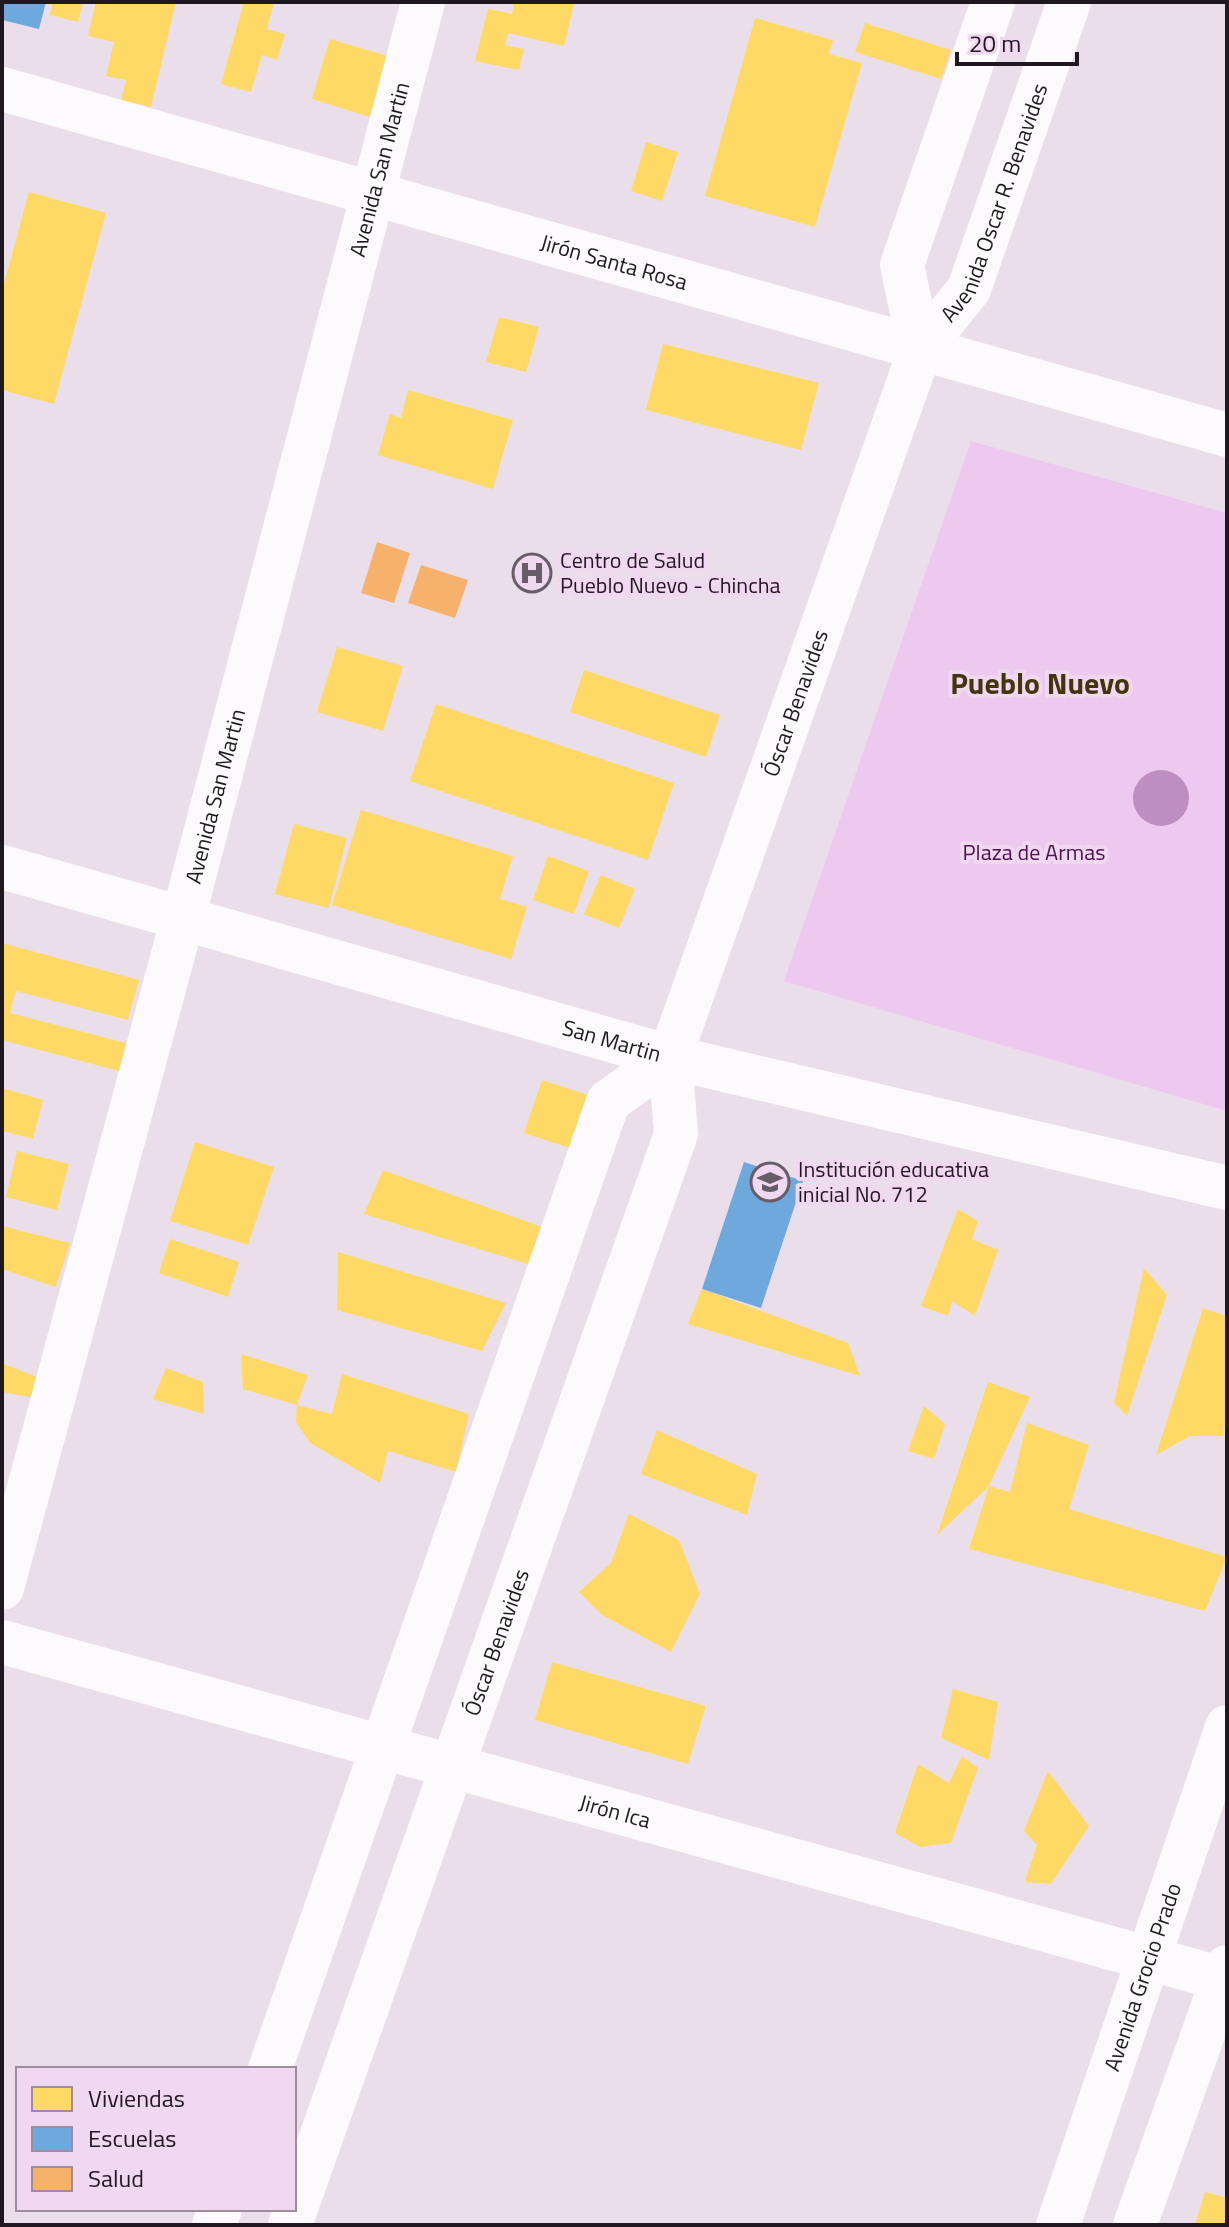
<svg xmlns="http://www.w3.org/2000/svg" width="1229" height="2227" font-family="'Titillium Web',sans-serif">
<rect width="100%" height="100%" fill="#ebdeeb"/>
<!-- green -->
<path fill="#edc8ef" d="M971 441 1227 513V1111L784 981Z"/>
<!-- water -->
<circle fill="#be8ec0" cx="1161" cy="798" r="28"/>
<!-- homes -->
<g fill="#ffd966">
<path d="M53 2H83L78 22 50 15Z"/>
<path d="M96 2H176L151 107 121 100 126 80 106 76 114 42 88 36Z"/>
<path d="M244 2H274L267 29 285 34 277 60 262 55 251 92 221 84Z"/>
<path d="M514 2 574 4 564 46 508 33 505 45 524 49 519 70 475 61 488 9 512 14Z"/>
<path d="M755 18 833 40 829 54 862 63 815 227 705 196Z"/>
<path d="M865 23 951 50 941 79 855 52Z"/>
<path d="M330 39 388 56 370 117 312 99Z"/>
<path d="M646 142 678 152 662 201 631 191Z"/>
<path d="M29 192 106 213 54 404 2 390V291Z"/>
<path d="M499 317 539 327 526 372 486 362Z"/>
<path d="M663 344 819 383 801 450 646 410Z"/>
<path d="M408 390 513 420 493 489 378 455 390 414 401 418Z"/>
<path d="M337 647 403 666 383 731 317 712Z"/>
<path d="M584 670 720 715 706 757 570 712Z"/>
<path d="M436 704 674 783 648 860 410 781Z"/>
<path d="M361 810 513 856 500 899 527 907 511 959 332 905Z"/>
<path d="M294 824 347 838 329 908 275 894Z"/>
<path d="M548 856 589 871 574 914 533 900Z"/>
<path d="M601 875 635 889 619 928 584 914Z"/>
<path d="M2 943 139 980 128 1020 16 991 10 1013 130 1044 123 1072 2 1040Z"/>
<path d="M542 1080 588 1095 570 1148 524 1133Z"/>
<path d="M2 1088 43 1100 33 1139 2 1131Z"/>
<path d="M195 1142 274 1167 248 1245 170 1221Z"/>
<path d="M17 1151 69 1164 57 1210 6 1197Z"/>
<path d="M383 1170 542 1227 528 1264 364 1214Z"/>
<path d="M958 1209 978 1221 972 1239 998 1250 975 1316 952 1301 948 1316 921 1306Z"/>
<path d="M2 1226 70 1243 56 1287 2 1269Z"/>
<path d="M170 1239 239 1262 228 1297 159 1273Z"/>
<path d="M338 1252 506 1303 482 1351 337 1310Z"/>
<path d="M1144 1268 1167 1295 1127 1416 1114 1403Z"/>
<path d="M702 1289 848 1343 860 1376 688 1324Z"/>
<path d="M1203 1308 1227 1316V1418L1223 1436H1190L1156 1455Z"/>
<path d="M241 1354 308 1375 297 1405 243 1389Z"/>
<path d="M2 1363 39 1378 30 1397 2 1392Z"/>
<path d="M166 1368 203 1382 204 1414 153 1399Z"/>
<path d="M342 1374 469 1414 456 1472 388 1451 380 1483 310 1443 296 1422 297 1405 332 1414Z"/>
<path d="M988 1382 1030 1397 989 1486 1010 1492 1027 1423 1089 1445 1069 1509 1227 1557 1205 1611 969 1549 989 1486 937 1535Z"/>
<path d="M924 1406 945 1424 934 1459 908 1451Z"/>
<path d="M657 1430 757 1474 747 1515 641 1474Z"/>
<path d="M629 1514 679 1540 700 1594 671 1652 602 1615 579 1592 611 1563Z"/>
<path d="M552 1662 706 1706 688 1764 535 1720Z"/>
<path d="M953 1689 998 1702 989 1760 941 1738Z"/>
<path d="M962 1756 978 1768 951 1843 920 1847 895 1833 918 1764 949 1783Z"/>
<path d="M1048 1771 1089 1826 1051 1884 1025 1882 1037 1845 1024 1831Z"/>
<path d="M1205 2192 1227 2198V2225H1195Z"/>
</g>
<!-- schools -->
<g fill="#6fa8dc">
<path d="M2 2H46L39 29 2 20Z"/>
<path d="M744 1162 803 1181 761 1308 702 1289Z"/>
</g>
<!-- health -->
<g fill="#f6b26b">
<path d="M377 542 410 553 394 603 361 593Z"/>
<path d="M421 565 468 580 455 618 408 603Z"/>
</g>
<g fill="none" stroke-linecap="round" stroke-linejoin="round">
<!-- minor -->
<g stroke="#fcfafc" stroke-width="44">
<path id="s1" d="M2 89 1227 435"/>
<path d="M920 350 902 265 993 2"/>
<path id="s2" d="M2 867 670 1057 1227 1188"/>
<path id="s3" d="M2 1588 183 918 423 2"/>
<path id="s4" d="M2 1642 1227 1980"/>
<path d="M270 2069 608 1102 670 1057"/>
<path d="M214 2225 220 2209"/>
<path id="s5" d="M290 2225 676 1134 670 1057 920 350 969 289 1069 2"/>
<path id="s6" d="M1058 2225 1227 1727"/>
<path d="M1135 2225 1227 1967"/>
</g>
</g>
<!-- icons -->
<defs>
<g id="hospital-ring" transform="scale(2)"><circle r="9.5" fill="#f1d8f1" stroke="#675d68" stroke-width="1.5"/><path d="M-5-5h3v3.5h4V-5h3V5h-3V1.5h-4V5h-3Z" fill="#675d68"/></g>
<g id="school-ring" transform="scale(2)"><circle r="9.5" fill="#f1d8f1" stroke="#675d68" stroke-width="1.5"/><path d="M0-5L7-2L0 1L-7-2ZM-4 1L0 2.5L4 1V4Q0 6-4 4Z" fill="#675d68"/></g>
</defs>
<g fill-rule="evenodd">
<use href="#hospital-ring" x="532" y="573"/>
<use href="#school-ring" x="770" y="1182"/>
</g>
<g text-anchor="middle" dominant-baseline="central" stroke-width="8" stroke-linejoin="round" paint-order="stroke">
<!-- street labels -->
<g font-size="22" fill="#201821" stroke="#f1d8f1">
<text stroke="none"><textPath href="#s3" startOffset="1468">Avenida San Martin</textPath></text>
<text stroke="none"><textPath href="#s5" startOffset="2152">Avenida Oscar R. Benavides</textPath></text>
<text stroke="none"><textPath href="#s1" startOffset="636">Jirón Santa Rosa</textPath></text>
<text stroke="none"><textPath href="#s5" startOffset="1610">Óscar Benavides</textPath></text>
<text stroke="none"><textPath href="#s3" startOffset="820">Avenida San Martin</textPath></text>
<text stroke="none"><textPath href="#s2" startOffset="634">San Martin</textPath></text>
<text stroke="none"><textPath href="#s5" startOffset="618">Óscar Benavides</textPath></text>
<text stroke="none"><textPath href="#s4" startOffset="636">Jirón Ica</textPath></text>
<text stroke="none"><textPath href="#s6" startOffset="262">Avenida Grocio Prado</textPath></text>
</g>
<!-- poi labels -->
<g font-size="22" fill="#201821" stroke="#f1d8f1" text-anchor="start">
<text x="560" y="560">Centro de Salud<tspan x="560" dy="25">Pueblo Nuevo - Chincha</tspan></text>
<text x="798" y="1169">Institución educativa<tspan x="798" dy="25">inicial No. 712</tspan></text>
</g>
<!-- park labels -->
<g font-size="22" fill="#4c1151" stroke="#f1d8f1">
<text x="1034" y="852">Plaza de Armas</text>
</g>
<!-- district labels -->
<g font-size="30" font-weight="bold" fill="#44340b" stroke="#f1d8f1">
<text x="1040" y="683">Pueblo Nuevo</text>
</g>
</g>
<!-- border -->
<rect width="1229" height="2227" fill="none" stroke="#201821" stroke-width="8"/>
<!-- legend -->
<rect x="16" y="2067" width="280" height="144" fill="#f1d8f1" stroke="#9d8b9e" stroke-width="2"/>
<rect x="32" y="2087" width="40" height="24" fill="#ffd966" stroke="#9d8b9e" stroke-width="2"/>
<text x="88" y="2107" font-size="24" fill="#201821">Viviendas</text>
<rect x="32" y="2127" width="40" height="24" fill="#6fa8dc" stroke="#9d8b9e" stroke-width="2"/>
<text x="88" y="2147" font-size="24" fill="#201821">Escuelas</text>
<rect x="32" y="2167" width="40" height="24" fill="#f6b26b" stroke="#9d8b9e" stroke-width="2"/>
<text x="88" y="2187" font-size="24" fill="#201821">Salud</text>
<!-- scale -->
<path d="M957 52v12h120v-12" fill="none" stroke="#201821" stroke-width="4"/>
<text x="969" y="52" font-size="24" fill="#201821" stroke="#f1d8f1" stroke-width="6" paint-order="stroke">20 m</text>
</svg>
